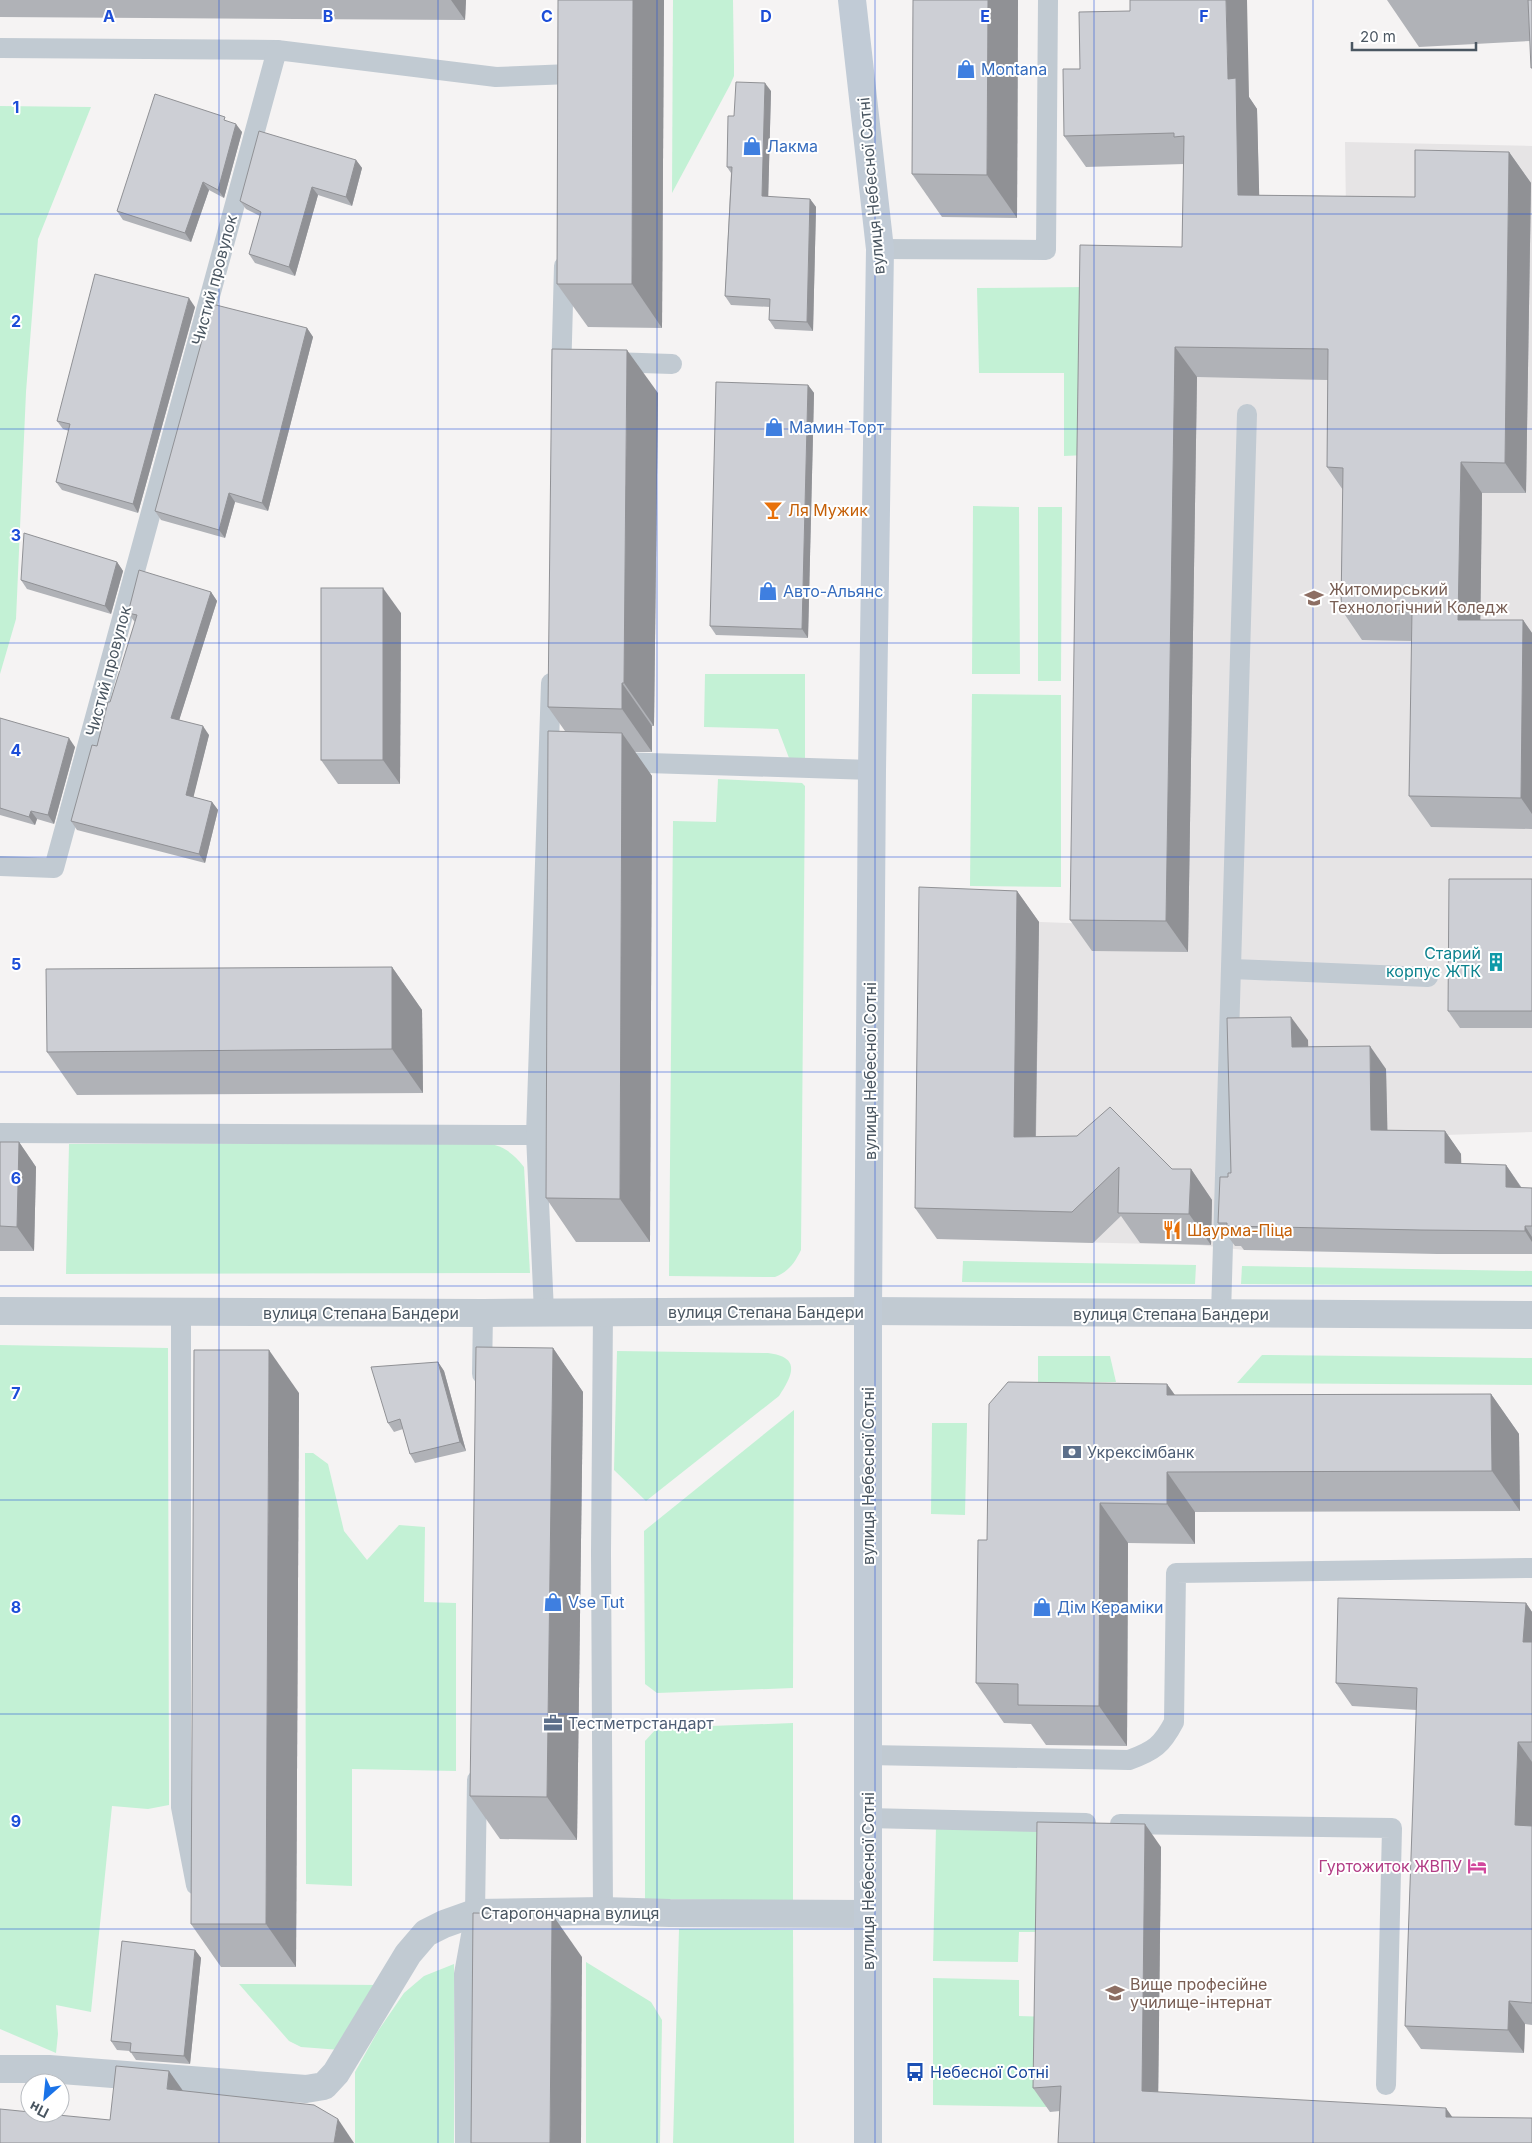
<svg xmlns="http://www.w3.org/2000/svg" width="1532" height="2143" font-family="Inter,sans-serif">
<rect width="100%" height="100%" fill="#f5f3f3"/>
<!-- education -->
<path fill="#e6e4e5" d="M1345 142 1532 146V1132L1387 1137 1244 1250 1199 1245 937 1239 941 918 1092 924 1101 276 1346 211Z"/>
<!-- green -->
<g fill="#c3f1d5">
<path d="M673 0H733L734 66V76L730 85 672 193Z"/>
<path d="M0 106 91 107 38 239 26 392 16 619 0 674Z"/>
<path d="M1087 287 1086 455 1064 456V373H979L977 288Z"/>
<path d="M973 506 1019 507 1020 674H972Z"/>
<path d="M1038 507H1062L1061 681H1038Z"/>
<path d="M705 674H805V758H789L778 729 704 727Z"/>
<path d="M972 694 1061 695V887L970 886Z"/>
<path d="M718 779 802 783 805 786 801 1250C794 1264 789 1271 775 1277L669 1276 673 821 716 822Z"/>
<path d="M486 1143C504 1146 513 1153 524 1167L530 1273 66 1274 69 1144Z"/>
<path d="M963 1261 1196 1265 1195 1284 962 1282Z"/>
<path d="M1242 1266 1532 1271V1286L1241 1284Z"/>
<path d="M0 1345 168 1348 169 1805 148 1809 112 1806 91 2012 56 2005 58 2034 56 2053 0 2029Z"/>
<path d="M617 1351 768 1353C801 1357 793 1375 779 1396L646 1501 614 1470Z"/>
<path d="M1262 1355 1532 1358V1385L1237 1383Z"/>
<path d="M1038 1356H1110L1116 1382 1038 1383Z"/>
<path d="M794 1410 793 1688 657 1693 645 1684 644 1531Z"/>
<path d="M932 1423H967L965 1515 931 1514Z"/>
<path d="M305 1453H313L328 1464 344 1531 367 1560 399 1525 425 1527 424 1602 456 1603V1771L352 1769V1886L306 1884Z"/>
<path d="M793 1723V1901L645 1899V1741L657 1728Z"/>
<path d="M936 1826 1048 1829 1050 1932H1019L1018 1962 933 1961Z"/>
<path d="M679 1929 793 1930 794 2143H673Z"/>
<path d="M586 1962 651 2002 662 2020 660 2143H586Z"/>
<path d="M454 1964V2143H355V2072L378 2031 404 1993 424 1976Z"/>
<path d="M933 1978 1019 1980V2016L1050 2017 1049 2107 933 2105Z"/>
<path d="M239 1984 381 1985 341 2050 301 2047 289 2041Z"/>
</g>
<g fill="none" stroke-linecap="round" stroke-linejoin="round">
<!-- lane -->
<g stroke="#c1cad2" stroke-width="20">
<path d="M0 48 277 50"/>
<path d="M880 249 1046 250 1048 0"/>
<path d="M611 362 672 364"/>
<path d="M561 377 564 266"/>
<path d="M616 762 872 770"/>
<path d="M0 866 54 868 277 50 496 77 570 74 571 59"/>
<path d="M1232 969 1428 977"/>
<path d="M0 1133 536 1135"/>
<path d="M181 1311V1807L196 1885"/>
<path d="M544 1312 536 1135 551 683"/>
<path d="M1221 1314 1247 414"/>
<path d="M482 1374 483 1313"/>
<path d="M868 1755 1129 1760C1154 1751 1162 1745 1174 1722L1176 1573 1532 1568"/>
<path d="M867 1818 1086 1823"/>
<path d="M1120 1824 1392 1828 1386 2085"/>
<path d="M603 1911 601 1553 603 1312"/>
<path d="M465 2143 464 1974 475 1913 477 1780"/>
</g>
<!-- street -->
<g stroke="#c1cad2" stroke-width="28">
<path d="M0 1311 483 1313 868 1311 1532 1315"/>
<path d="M0 2069H49L306 2089 324 2086 336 2073 408 1954 426 1933 444 1924 475 1913 603 1911 670 1913 868 1914"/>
</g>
<!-- secondary -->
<path stroke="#c1cbd6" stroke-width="28" d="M852 0 880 249 872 770 868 1311V2143"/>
</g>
<!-- wall -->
<g fill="#b0b2b7">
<path d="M0 0H466L465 20 0 17Z"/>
<path d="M558 0H664L662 328 588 327 557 284Z"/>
<path d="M913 0H1018L1017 218 942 217 912 174Z"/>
<path d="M1387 0H1532V69L1530 41 1419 47Z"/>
<path d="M771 91 768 197 810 199 816 207 813 331 775 329 769 320 770 307 731 305 725 296 731 173 727 167 734 116Z"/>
<path d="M1249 97 1257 109 1259 195 1415 197 1509 152 1531 183 1526 493H1482L1480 620H1523L1532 633V829L1431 827 1409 796 1412 641 1362 640 1341 609 1343 490 1327 467 1328 380 1197 377 1188 952 1092 951 1070 920 1182 247 1184 164 1086 167 1064 136Z"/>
<path d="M229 122 242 132 224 198 209 190 191 242 123 220 117 211Z"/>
<path d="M356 160 362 168 352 206 318 195 295 276 255 263 249 254 260 216 246 209 240 201Z"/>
<path d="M195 307 138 513 62 490 56 482 69 431 63 429 57 421Z"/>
<path d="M307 328 313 337 268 511 235 502 225 538 161 520 155 511Z"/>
<path d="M808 385 814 393 808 638 716 635 710 626Z"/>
<path d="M658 393 654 726H652V752H635L652 776 650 1242H576L546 1198 565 731 548 707Z"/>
<path d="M117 562 123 571 111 614 27 589 21 580Z"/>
<path d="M211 592 217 601 179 720 209 735 193 797 212 802 218 810 205 863 77 830 71 821 97 746 135 622 134 621 128 613Z"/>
<path d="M401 613 400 784H338L321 760Z"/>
<path d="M0 718 75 747 54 824 37 819 35 825 0 815Z"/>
<path d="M1532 879V1028H1460L1448 1011Z"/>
<path d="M1017 891 1039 922 1036 1137 1172 1169H1191L1212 1200 1211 1245 1140 1243 1121 1216 1093 1243 937 1239 915 1208Z"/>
<path d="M392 967 422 1010 423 1093 77 1095 47 1052Z"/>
<path d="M1308 1040V1047L1386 1069 1387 1130 1445 1131 1461 1154V1163L1506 1165 1522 1188H1532V1254H1437L1244 1250 1241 1246H1235L1218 1223 1228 1177Z"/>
<path d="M0 1142H19L36 1167 34 1251H0Z"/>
<path d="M553 1348 583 1392 577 1840 500 1839 470 1796Z"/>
<path d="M438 1362 444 1371 466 1451 415 1463 410 1454 403 1429 394 1432 388 1423Z"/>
<path d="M1167 1384 1175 1395 1491 1394 1519 1434 1520 1511 1195 1512V1544L1128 1543 1127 1746 1046 1745 1031 1724 1004 1723 976 1683 987 1540Z"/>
<path d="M299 1393 296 1967H221L191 1924Z"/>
<path d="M1526 1603 1532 1612V2025L1525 2024 1524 2053 1421 2049 1405 2026 1417 1710 1352 1706 1336 1683Z"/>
<path d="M1161 1847 1158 2092 1453 2117 1532 2143 1060 2111 1050 2112 1033 2088Z"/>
<path d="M195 1950 201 1958 190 2064 136 2060 130 2051 117 2050 111 2041Z"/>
</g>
<!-- shaded-wall -->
<g fill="#909195">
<path d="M451 0H466L465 20Z"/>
<path d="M633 0H664L662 328 632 284Z"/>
<path d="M988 0H1018L1017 218 987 175Z"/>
<path d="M1226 0H1247L1249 97 1257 109 1260 226 1238 195 1228 79Z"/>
<path d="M765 83 771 91 768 205 762 196Z"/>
<path d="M236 124 242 132 224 198 218 190Z"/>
<path d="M1509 152 1531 183 1526 493 1505 463Z"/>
<path d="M356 160 362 168 352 206 346 197Z"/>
<path d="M203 182 209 190 191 242 185 233Z"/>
<path d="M312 187 318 195 295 276 289 267Z"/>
<path d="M810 199 816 207 813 331 807 322Z"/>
<path d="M189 298 195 307 138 513 133 504Z"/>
<path d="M307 328 313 337 268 511 262 503Z"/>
<path d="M1175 347 1197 377 1188 952 1166 921Z"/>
<path d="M627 350 658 393 654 726 624 683Z"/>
<path d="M808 385 814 393 808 638 802 629Z"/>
<path d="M1461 462 1482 493 1480 650 1458 620Z"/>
<path d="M229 493 235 502 225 538 219 530Z"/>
<path d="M117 562 123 571 111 614 105 606Z"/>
<path d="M383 588 401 613 400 784 383 760Z"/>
<path d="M211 592 217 601 177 727 171 718Z"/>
<path d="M1523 620 1532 633V814L1521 798Z"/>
<path d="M622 683 652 726V752L622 709Z"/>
<path d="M203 726 209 735 192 803 186 795Z"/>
<path d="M622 733 652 776 650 1242 620 1199Z"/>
<path d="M69 738 75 747 54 824 48 815Z"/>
<path d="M212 802 218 810 205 863 199 854Z"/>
<path d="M31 811 37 819 35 825 29 817Z"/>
<path d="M1017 891 1039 922 1035 1167 1014 1137Z"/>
<path d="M392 967 422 1010 423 1093 392 1049Z"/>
<path d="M1291 1017 1308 1040 1309 1070 1292 1047Z"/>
<path d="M1370 1046 1386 1069 1388 1153 1371 1130Z"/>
<path d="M1445 1131 1461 1154 1462 1186 1445 1163Z"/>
<path d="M19 1142 36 1167 34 1251 17 1227Z"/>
<path d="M1506 1165 1522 1189 1506 1187Z"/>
<path d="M1191 1169 1212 1200 1211 1245 1189 1214Z"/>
<path d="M1525 1226 1532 1237V1242L1525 1231Z"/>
<path d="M553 1348 583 1392 577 1840 547 1797Z"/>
<path d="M269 1350 299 1393 296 1967 266 1924Z"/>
<path d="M438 1362 444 1371 466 1451 460 1442Z"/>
<path d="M1167 1384 1195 1424 1167 1395Z"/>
<path d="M1491 1394 1519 1434 1520 1511 1492 1471Z"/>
<path d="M1167 1472 1195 1512V1544L1167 1504Z"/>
<path d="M1100 1503 1128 1543 1127 1746 1099 1706Z"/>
<path d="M1526 1603 1532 1612V1655L1523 1642Z"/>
<path d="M1518 1742 1532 1762V1834L1515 1825Z"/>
<path d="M1145 1824 1161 1847 1158 2114 1142 2091Z"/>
<path d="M552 1914 582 1957 581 2143H550Z"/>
<path d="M195 1950 201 1958 190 2064 184 2056Z"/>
<path d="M1509 2001 1525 2024 1524 2053 1508 2030Z"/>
<path d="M169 2071 186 2095 167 2089Z"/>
<path d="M1446 2108 1462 2131 1446 2117Z"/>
<path d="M338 2119 354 2143H334Z"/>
</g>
<!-- building -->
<g fill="#cdcfd5" stroke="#909195">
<path d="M558 0H633L632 284H557Z"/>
<path d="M913 0H988L987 175 912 174Z"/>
<path d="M1130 0H1226L1228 79 1236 78 1238 195 1415 197V150L1509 152 1505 463 1461 462 1458 620H1523L1521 798 1409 796 1412 611 1341 609 1343 468 1327 467 1328 349 1175 347 1166 921 1070 920 1080 245 1182 247 1184 136 1174 137V133L1064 136 1063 69H1080L1079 12 1130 11Z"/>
<path d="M1528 0H1532V68H1531Z"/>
<path d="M736 82 765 83 762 196 810 199 807 322 769 320 770 299 725 296 732 167H727L728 116H734Z"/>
<path d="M155 94 225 117 224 120 236 124 218 190 203 182 185 233 117 211Z"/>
<path d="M259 131 356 160 346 197 312 187 289 267 249 254 261 212 240 201Z"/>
<path d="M95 274 189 298 133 504 56 482 70 424 57 421Z"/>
<path d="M212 304 307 328 262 503 229 493 219 530 155 511Z"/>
<path d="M552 349 627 350 624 683H622V709L548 707Z"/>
<path d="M716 382 808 385 802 629 710 626Z"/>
<path d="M24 533 117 562 105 606 21 580Z"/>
<path d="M139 570 211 592 171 718 203 726 186 795 212 802 199 854 71 821 92 745 97 746 108 702H110L137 615 128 613Z"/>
<rect x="321" y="588" width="62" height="172"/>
<path d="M0 718 69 738 48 815 31 811 29 817 0 808Z"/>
<path d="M548 731 622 733 620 1199 546 1198Z"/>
<path d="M1449 879H1532V1011H1448Z"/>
<path d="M919 887 1017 891 1014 1137 1077 1136 1110 1107 1172 1169H1191L1189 1214 1118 1213 1119 1167 1072 1212 915 1208Z"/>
<path d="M392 967V1049L47 1052 46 969Z"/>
<path d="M1291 1017 1292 1047 1370 1046 1371 1130 1445 1131V1163L1506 1165V1187L1532 1188V1226H1525V1231L1421 1230 1227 1226V1223H1218L1220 1177H1228V1173H1231L1227 1018Z"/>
<path d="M0 1142H19L17 1227 0 1226Z"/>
<path d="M476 1347 553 1348 547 1797 470 1796Z"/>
<path d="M194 1350H269L266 1924H191Z"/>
<path d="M438 1362 460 1442 410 1454 400 1419 388 1423 371 1367Z"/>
<path d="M1008 1382 1167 1384V1395L1491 1394 1492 1471 1167 1472V1504L1100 1503 1099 1706 1018 1705V1684L976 1683 978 1540H987L989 1404Z"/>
<path d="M1338 1598 1526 1603 1523 1642H1532V1742H1518L1515 1825 1532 1826V2003L1509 2001 1508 2030 1405 2026 1417 1688 1336 1683Z"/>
<path d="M1037 1822 1145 1824 1142 2091 1446 2108V2117L1532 2118V2143H1058L1061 2086 1033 2088Z"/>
<path d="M473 1913 552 1914 550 2143H471Z"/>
<path d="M122 1941 195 1950 184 2056 130 2052 131 2043 111 2041Z"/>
<path d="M116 2066 169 2071 167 2089 314 2105 338 2119 334 2143H0V2109L30 2112V2113H37L110 2120Z"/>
</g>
<!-- grid -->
<path fill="none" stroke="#1d4ed8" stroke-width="1" stroke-opacity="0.55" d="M219 0V2143M438 0V2143M657 0V2143M875 0V2143M1094 0V2143M1313 0V2143M0 214H1532M0 429H1532M0 643H1532M0 857H1532M0 1072H1532M0 1286H1532M0 1500H1532M0 1714H1532M0 1929H1532"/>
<!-- icons -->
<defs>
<g id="shop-bare" transform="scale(1.5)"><path d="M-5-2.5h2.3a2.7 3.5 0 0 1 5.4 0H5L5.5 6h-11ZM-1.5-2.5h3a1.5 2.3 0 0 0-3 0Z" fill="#3f7fe0" stroke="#fff" stroke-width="2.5" paint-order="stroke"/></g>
<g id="bar-bare" transform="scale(1.5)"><path d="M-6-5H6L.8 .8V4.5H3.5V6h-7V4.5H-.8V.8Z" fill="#e8710a" stroke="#fff" stroke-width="2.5" paint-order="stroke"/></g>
<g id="university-bare" transform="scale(1.5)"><path d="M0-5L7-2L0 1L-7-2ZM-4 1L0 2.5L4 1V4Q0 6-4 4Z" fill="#8d6e63" stroke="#fff" stroke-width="2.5" paint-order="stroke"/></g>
<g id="building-bare" transform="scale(1.5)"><path d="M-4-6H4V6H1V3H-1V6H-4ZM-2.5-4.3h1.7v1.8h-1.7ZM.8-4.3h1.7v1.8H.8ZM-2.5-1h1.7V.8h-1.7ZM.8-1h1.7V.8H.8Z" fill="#0f9aa8" stroke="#fff" stroke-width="2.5" paint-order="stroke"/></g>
<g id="restaurant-bare" transform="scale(1.5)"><path d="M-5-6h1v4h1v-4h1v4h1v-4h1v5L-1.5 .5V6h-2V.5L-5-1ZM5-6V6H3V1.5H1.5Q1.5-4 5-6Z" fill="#e8710a" stroke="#fff" stroke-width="2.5" paint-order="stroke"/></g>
<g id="bank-bare" transform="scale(1.5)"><path d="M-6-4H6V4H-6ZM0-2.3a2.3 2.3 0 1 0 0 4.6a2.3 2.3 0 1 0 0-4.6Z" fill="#5c6f8a" stroke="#fff" stroke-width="2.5" paint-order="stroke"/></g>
<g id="office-bare" transform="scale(1.5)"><path d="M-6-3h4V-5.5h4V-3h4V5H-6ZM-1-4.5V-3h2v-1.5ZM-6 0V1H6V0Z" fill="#5c6f8a" stroke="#fff" stroke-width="2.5" paint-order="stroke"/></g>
<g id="hotel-bare" transform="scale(1.5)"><path d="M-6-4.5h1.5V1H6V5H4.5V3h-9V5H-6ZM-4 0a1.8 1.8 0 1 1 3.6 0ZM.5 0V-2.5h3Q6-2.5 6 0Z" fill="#d1479c" stroke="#fff" stroke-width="2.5" paint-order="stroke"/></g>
<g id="school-bare" transform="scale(1.5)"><path d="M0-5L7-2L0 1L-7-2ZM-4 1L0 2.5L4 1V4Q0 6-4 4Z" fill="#8d6e63" stroke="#fff" stroke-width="2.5" paint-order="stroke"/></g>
<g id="bus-bare" transform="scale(1.5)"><path d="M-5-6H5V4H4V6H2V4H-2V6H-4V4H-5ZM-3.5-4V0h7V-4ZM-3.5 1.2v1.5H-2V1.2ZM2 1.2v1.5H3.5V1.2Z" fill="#1a4fb4" stroke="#fff" stroke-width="2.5" paint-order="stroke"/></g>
</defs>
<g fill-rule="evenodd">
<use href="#shop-bare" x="966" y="69"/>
<use href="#shop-bare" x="752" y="146"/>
<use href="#shop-bare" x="774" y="427"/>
<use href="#bar-bare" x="773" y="510"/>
<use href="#shop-bare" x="768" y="591"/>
<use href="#university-bare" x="1314" y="598"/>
<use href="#building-bare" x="1496" y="962"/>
<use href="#restaurant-bare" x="1172" y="1230"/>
<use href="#bank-bare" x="1072" y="1452"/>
<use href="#shop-bare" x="553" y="1602"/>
<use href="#shop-bare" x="1042" y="1607"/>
<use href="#office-bare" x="553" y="1723"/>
<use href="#hotel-bare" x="1477" y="1866"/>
<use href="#school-bare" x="1115" y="1993"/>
<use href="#bus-bare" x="915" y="2072"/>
</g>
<g text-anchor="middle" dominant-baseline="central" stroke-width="4" stroke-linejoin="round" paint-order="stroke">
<!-- shop labels -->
<g font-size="16" fill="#366cbe" stroke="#fff" text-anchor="start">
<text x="981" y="69">Montana</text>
<text x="767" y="146">Лакма</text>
<text x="789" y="427">Мамин Торт</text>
<text x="783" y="591">Авто-Альянс</text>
<text x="568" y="1602">Vse Tut</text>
<text x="1057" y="1607">Дім Кераміки</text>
</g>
<!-- street labels -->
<g font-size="16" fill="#4a5661" stroke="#fff">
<text transform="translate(871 186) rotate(-95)">вулиця Небесної Сотні</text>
<text transform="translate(214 280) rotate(-75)">Чистий провулок</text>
<text transform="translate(108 671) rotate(-75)">Чистий провулок</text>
<text transform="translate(870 1071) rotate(-90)">вулиця Небесної Сотні</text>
<text x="766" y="1312">вулиця Степана Бандери</text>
<text x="361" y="1313">вулиця Степана Бандери</text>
<text x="1171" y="1314">вулиця Степана Бандери</text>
<text transform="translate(868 1476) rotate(-90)">вулиця Небесної Сотні</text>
<text transform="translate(868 1881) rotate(-90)">вулиця Небесної Сотні</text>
<text x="570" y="1913">Старогончарна вулиця</text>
</g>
<!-- food labels -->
<g font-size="16" fill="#c56008" stroke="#fff" text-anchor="start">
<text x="788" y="510">Ля Мужик</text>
<text x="1187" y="1230">Шаурма-Піца</text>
</g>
<!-- education labels -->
<g font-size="16" fill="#785e54" stroke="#fff" text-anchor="start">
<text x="1329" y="589">Житомирський<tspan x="1329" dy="18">Технологічний Коледж</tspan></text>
<text x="1130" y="1984">Вище професійне<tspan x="1130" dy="18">училище-інтернат</tspan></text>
</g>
<!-- culture labels -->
<g font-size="16" fill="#0d838f" stroke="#fff" text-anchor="end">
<text x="1481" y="953">Старий<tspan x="1481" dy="18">корпус ЖТК</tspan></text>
</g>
<!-- service labels -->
<g font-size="16" fill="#4e5e75" stroke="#fff" text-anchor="start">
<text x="1087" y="1452">Укрексімбанк</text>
<text x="568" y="1723">Тестметрстандарт</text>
</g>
<!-- hotel labels -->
<g font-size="16" fill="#b23c85" stroke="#fff" text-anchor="end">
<text x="1462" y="1866">Гуртожиток ЖВПУ</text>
</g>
<!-- transit labels -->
<g font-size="16" fill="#164399" stroke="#fff" text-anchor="start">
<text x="930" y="2072">Небесної Сотні</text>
</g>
</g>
<g font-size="16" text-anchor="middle" font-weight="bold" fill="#1d4ed8" stroke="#fff" stroke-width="4" stroke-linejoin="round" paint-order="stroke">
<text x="109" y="22">A</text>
<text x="328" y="22">B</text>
<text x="547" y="22">C</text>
<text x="766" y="22">D</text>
<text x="985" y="22">E</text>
<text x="1204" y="22">F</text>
<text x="16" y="113">1</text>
<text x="16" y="327">2</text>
<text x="16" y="541">3</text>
<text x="16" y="756">4</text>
<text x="16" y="970">5</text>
<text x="16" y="1184">6</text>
<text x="16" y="1399">7</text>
<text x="16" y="1613">8</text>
<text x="16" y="1827">9</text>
</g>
<!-- north arrow -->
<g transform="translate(45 2098) rotate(207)"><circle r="24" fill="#ffffff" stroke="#b7bbc0"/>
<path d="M0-4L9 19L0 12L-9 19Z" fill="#1a73e8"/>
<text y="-8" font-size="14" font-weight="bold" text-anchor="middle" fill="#4a5661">Пн</text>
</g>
<!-- scale -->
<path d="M1352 42v8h124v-8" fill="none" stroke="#4a5661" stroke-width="2.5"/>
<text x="1360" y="42" font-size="15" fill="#4a5661" stroke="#ffffff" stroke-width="4" paint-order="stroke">20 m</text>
</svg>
